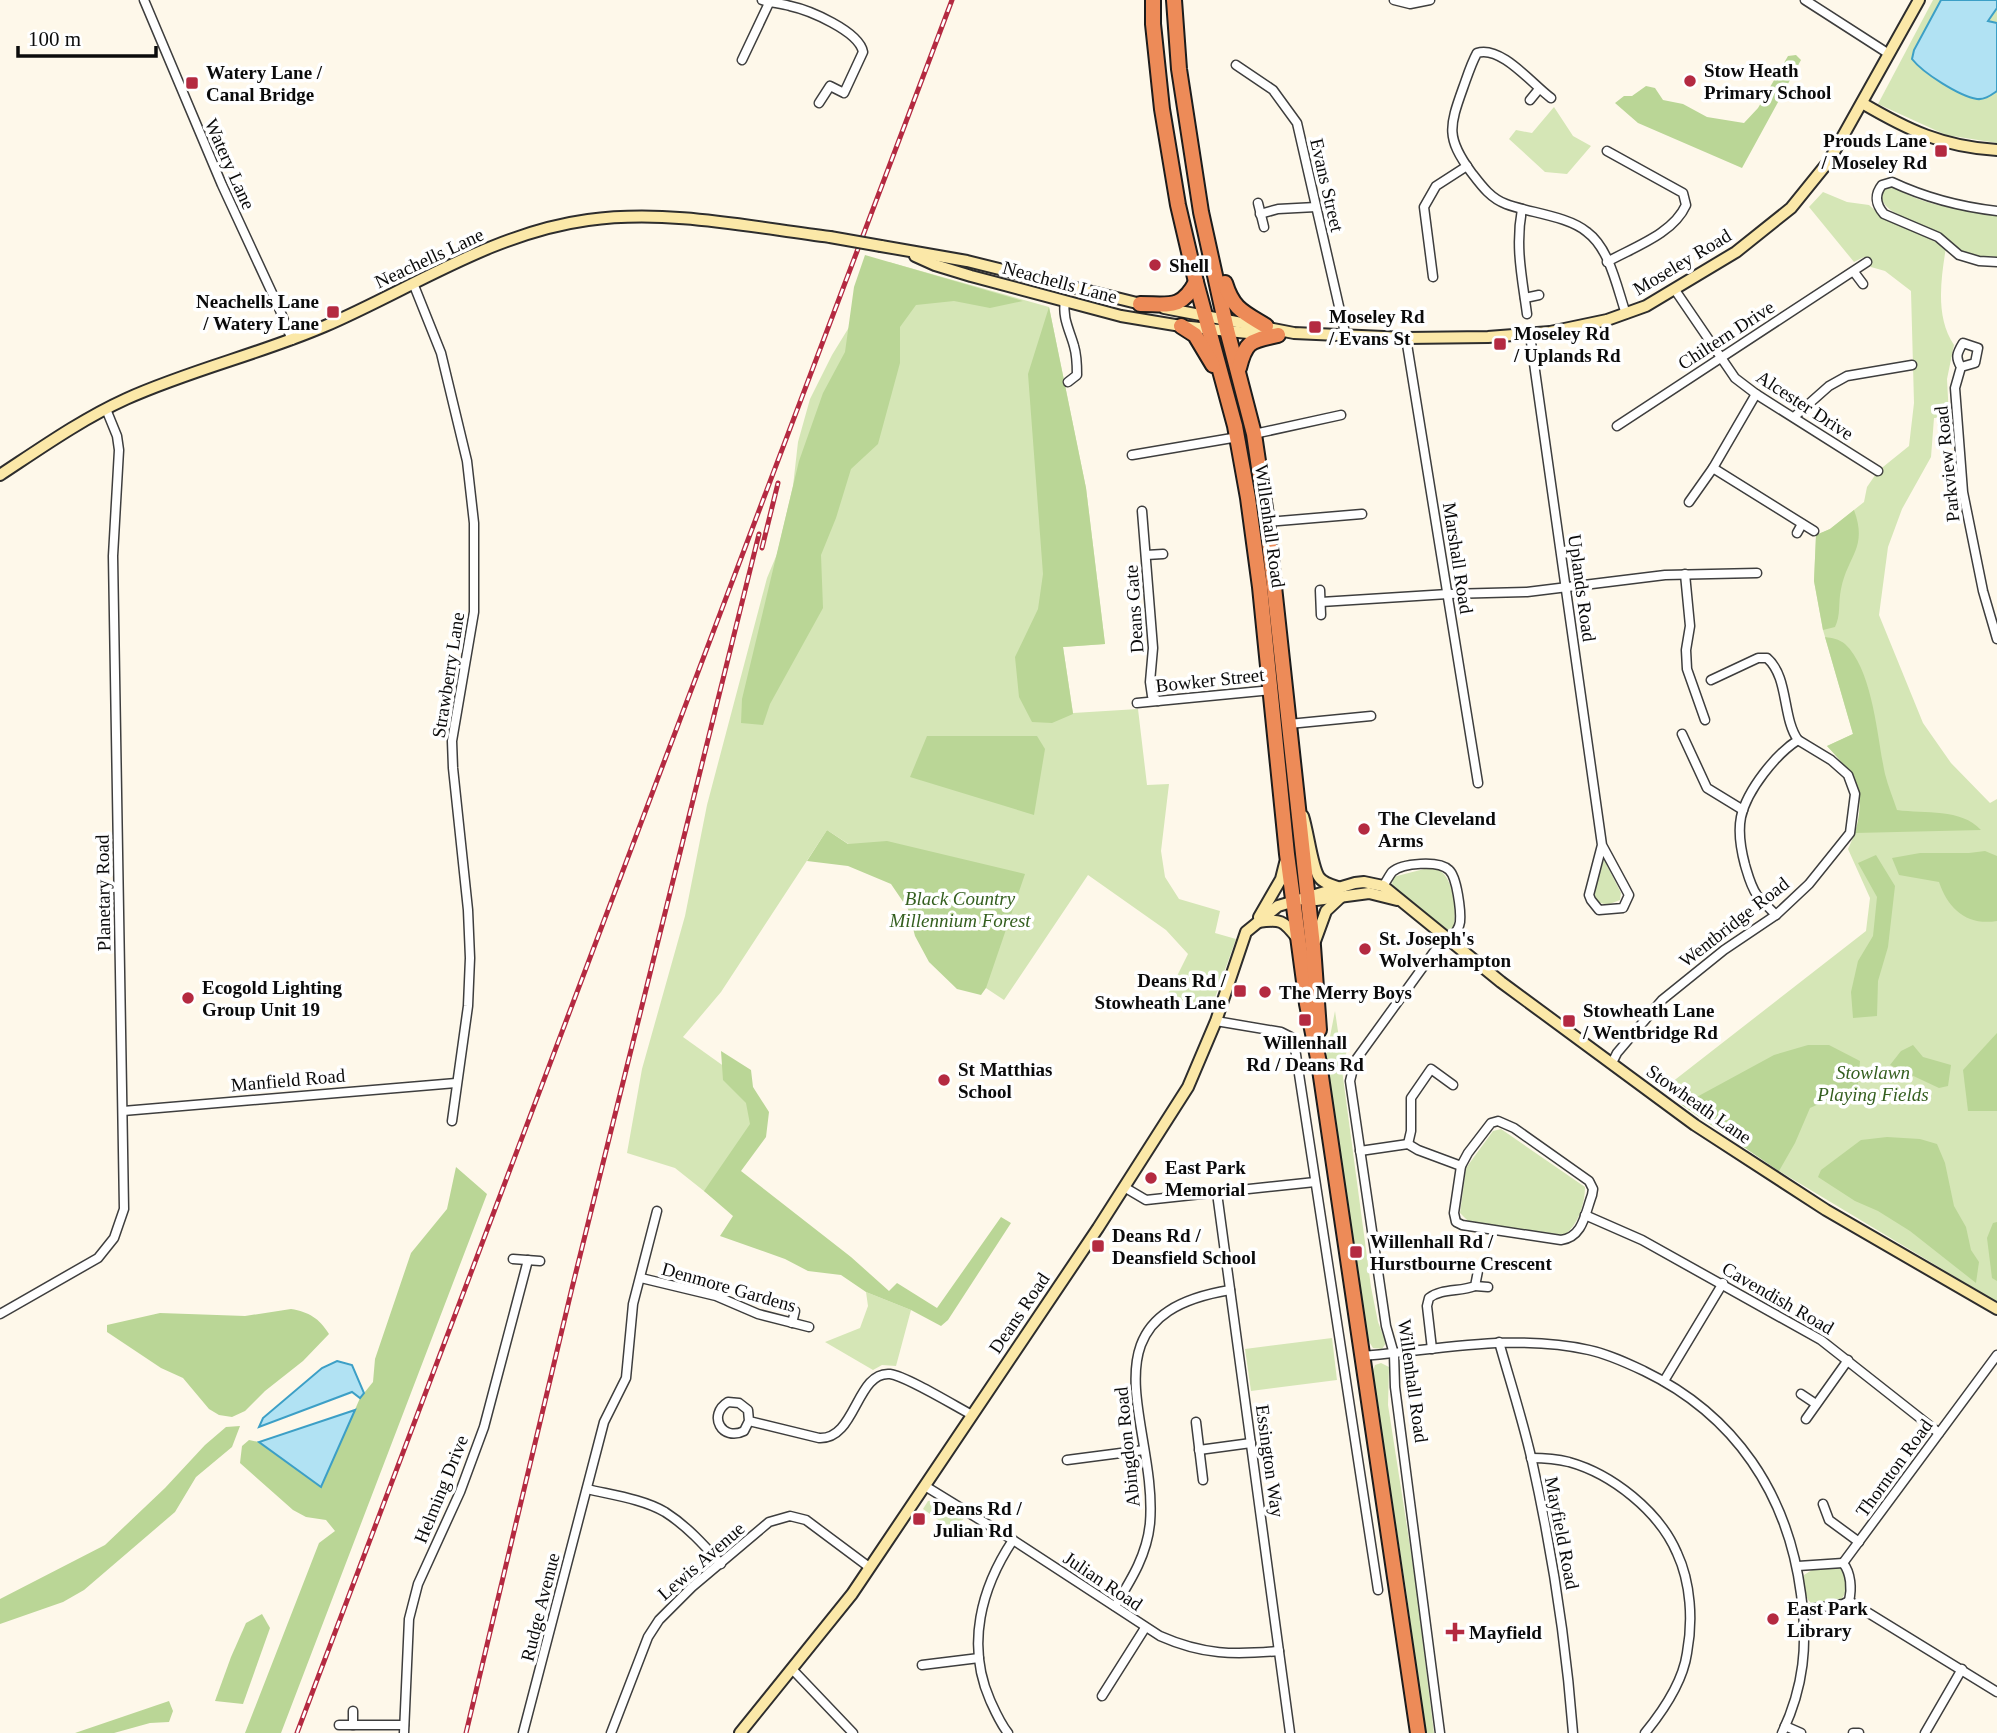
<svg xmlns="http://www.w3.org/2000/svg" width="1997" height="1733" font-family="Georgia,serif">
<rect width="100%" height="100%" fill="#fef8ea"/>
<!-- green -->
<g fill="#d5e6b6">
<path d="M1933 0H1997V143L1946 135 1878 104Z"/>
<path d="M1554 107 1573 136 1591 146 1567 174 1545 172 1509 139 1516 130 1532 133Z"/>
<path d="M1888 187H1894C1923 206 1963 210 1997 215V257C1985 256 1970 257 1959 251 1953 248 1948 240 1942 236 1929 227 1861 208 1888 187Z"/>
<path d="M1823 192 1847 202 1869 205 1879 214 1946 247C1941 279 1935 317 1954 345L1947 379 1949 417 1934 418 1931 457 1902 509 1888 547 1879 615 1923 723 1951 763 1990 803 1997 799V1302L1779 1171 1682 1105 1667 1086 1866 931 1870 898 1848 849C1871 800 1862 783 1827 746L1853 734 1823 630 1814 581 1816 535 1830 529 1864 502 1867 487 1878 471 1909 446 1914 403 1911 291 1885 271 1871 267 1864 257 1854 262 1809 207Z"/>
<path d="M889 262 1049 307 1086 488 1105 644 1063 647 1073 713 1138 709 1147 785 1169 784 1161 851 1165 877 1179 899 1220 911 1215 933 1236 939 1211 1009 1167 996 1188 954 1166 930 1088 875 1004 1000 939 957V903L827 830 721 992 683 1037 753 1087 760 1129 714 1199 675 1168 627 1153 642 1069 685 916 707 805 767 578 777 554 793 486 798 442 810 399 832 355Z"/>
<path d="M1604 859 1621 893 1620 900 1607 905 1595 901 1594 893Z"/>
<path d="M1432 867C1438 869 1443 872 1446 877 1454 888 1457 917 1453 929L1447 930 1392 886 1393 877Z"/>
<path d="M1335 1011 1340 1045 1347 1050 1342 1070 1371 1287 1378 1322 1386 1343 1382 1349 1373 1348 1368 1340 1326 1057Z"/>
<path d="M1501 1129 1585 1187C1585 1203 1578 1226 1564 1235L1468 1221 1460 1213 1466 1168 1493 1131Z"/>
<path d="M866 1292 911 1310 896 1366 882 1365 873 1370 825 1342 860 1328 868 1306Z"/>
<path d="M1332 1338 1337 1380 1251 1391 1245 1349Z"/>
<path d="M1381 1363 1389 1367 1388 1405 1415 1578 1434 1733H1425L1406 1589 1372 1374 1375 1365Z"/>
<path d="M938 1500 964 1518 954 1531 923 1509 928 1501Z"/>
<path d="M1840 1567C1848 1576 1849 1590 1841 1600L1814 1605C1803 1598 1804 1587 1804 1575L1812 1570Z"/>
</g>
<!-- forest -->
<g fill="#bad696">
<path d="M1796 55 1801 60 1742 168 1638 123 1615 103 1624 96H1632L1646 86 1655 88 1663 100 1683 104 1707 117 1744 123 1758 108 1788 56Z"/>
<path d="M865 255 1023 301 990 308 954 301 916 305 900 327V363L878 444 851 469 836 518 821 555 823 608 770 704 763 725 741 723 742 699 799 461 823 393 845 352 854 287Z"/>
<path d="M1049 307 1086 488 1105 644 1063 647 1073 714 1052 723 1032 722 1019 697 1015 657 1038 609 1043 574 1028 374Z"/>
<path d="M1854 510C1868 548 1848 555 1841 589 1838 603 1841 615 1835 627L1823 630 1814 581 1816 535 1830 529Z"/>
<path d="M1825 637C1832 638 1839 639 1845 644 1873 670 1877 737 1885 774 1888 786 1893 798 1897 810 1925 814 1961 808 1981 830L1855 833C1867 790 1855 776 1827 746L1853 734Z"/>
<path d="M927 736H1037L1045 749 1034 815 910 777Z"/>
<path d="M827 830 848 844 887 841 1025 874 986 988 981 995 957 989 929 962 915 936 908 909 891 884 848 866 807 861Z"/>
<path d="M1985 851 1997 856V921C1967 926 1948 909 1939 882L1899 875 1892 858 1920 853H1969Z"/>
<path d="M1876 855 1895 886 1888 947 1878 981 1877 1016 1853 1018 1851 992 1858 961 1873 936 1877 897 1858 863Z"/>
<path d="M1997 1033V1111H1968L1963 1070Z"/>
<path d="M1808 1045H1829L1860 1061 1857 1096 1832 1098 1810 1108 1795 1143 1779 1171 1682 1105 1774 1055Z"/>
<path d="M1913 1045 1923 1057 1951 1065 1948 1086 1939 1088 1890 1065 1901 1051Z"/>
<path d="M721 1051 751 1070 753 1087 769 1112 766 1137 741 1171 851 1257 889 1291 897 1283 937 1308 1001 1217 1011 1223 948 1320 941 1326 911 1310 866 1292 841 1275 808 1271 785 1259 720 1236 733 1216 704 1191 750 1124 746 1103 723 1080Z"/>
<path d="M1887 1137 1920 1139 1937 1144 1945 1163 1954 1206 1966 1227 1971 1250 1979 1262 1976 1283 1910 1231 1878 1211 1855 1201 1818 1177 1821 1170 1861 1140Z"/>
<path d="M456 1167 487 1194 281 1733H245L319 1543 335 1531 326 1520 306 1517 293 1510 240 1463 242 1446 249 1440 259 1442 322 1486 360 1398 373 1382 375 1359 411 1253 447 1209Z"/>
<path d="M1997 1222V1281L1992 1278 1987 1238 1993 1223Z"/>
<path d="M291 1309C309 1312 319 1318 329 1334L303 1361 265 1391 245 1411 232 1417 219 1415 209 1409 183 1378 161 1368 107 1332V1325L160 1313 245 1316Z"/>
<path d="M240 1426 232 1447 196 1477 175 1512 84 1590 63 1602 0 1624V1599L105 1545 165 1488 205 1445 226 1427Z"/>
<path d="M262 1614 270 1628 243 1704 215 1701 231 1657 246 1623Z"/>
<path d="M169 1701 173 1711 169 1722 150 1723 114 1733H75Z"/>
</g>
<!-- water -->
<g fill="#b1e2f3" stroke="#3c9fc6" stroke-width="2">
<path d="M1941 0H1997V8L1988 21 1997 23V91C1991 95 1985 100 1977 99 1959 96 1923 73 1912 59L1914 50Z"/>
<path d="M337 1361 352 1365 364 1393 360 1398 352 1392 259 1427 263 1418 322 1368Z"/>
<path d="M355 1410 321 1487 259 1442Z"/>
</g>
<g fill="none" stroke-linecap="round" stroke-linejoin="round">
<!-- street casing -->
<g stroke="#3e3e3e" stroke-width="11">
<g id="street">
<path d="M144 0 222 185 279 308 292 340"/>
<path d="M762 0C771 3 780 3 790 6 809 10 859 31 863 52L844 93 830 86 819 103"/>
<path d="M1394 0 1410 4 1430 0"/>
<path d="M1805 0 1889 54"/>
<path d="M742 60 769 3"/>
<path d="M1236 65 1273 90 1297 123 1346 337"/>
<path d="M1551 98C1532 84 1501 45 1477 53 1471 64 1467 77 1463 88 1449 127 1446 138 1471 172 1481 185 1490 198 1506 204 1530 213 1568 216 1587 232 1610 249 1617 288 1626 314"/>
<path d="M1530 100 1539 89"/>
<path d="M1607 151 1683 193 1686 205C1673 234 1634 247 1607 262"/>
<path d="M1258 203 1264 227"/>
<path d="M1522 209C1515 247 1522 277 1527 314"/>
<path d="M1997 211C1962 207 1924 197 1892 182L1882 185C1874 195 1876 205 1884 214L1938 237 1959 255 1979 261 1997 262"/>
<path d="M1260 214 1278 209 1316 207"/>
<path d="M1854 272 1863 284"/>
<path d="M1433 277 1424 207 1436 186 1467 166"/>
<path d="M413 283 441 353 467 461 474 523V612L452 741 453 768 468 910 470 958 468 1006 452 1121"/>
<path d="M1675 290 1735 378 1756 394 1878 471"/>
<path d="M1525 298 1539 295"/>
<path d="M1065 301C1062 318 1070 331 1074 346 1077 356 1077 366 1077 375L1068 382"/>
<path d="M1530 335 1602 845 1589 895 1591 900 1599 910 1623 908 1629 895 1602 845"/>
<path d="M1406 338 1478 783"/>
<path d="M1961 367 1975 363 1978 348 1963 343C1957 353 1955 357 1961 367L1955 388 1963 492 1983 591 1997 639"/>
<path d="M1794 417 1829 386 1847 376 1912 365"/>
<path d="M1617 426 1867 262"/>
<path d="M1254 434 1341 415"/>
<path d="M1132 455 1238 437"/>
<path d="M1713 468 1814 531"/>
<path d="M1689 502 1713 468 1756 394"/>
<path d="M1142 511 1153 648 1150 682 1152 696 1158 701"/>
<path d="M1267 522 1362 514"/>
<path d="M1797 533 1802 524"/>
<path d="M1146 555 1163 554"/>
<path d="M1685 574 1690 626 1686 650 1687 669 1705 720"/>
<path d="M1320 590 1321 615"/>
<path d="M1321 602 1448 594 1527 592 1665 575 1757 573"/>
<path d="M1711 680 1758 658H1767C1789 677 1782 718 1798 740 1776 754 1747 790 1741 817 1738 832 1741 850 1745 865 1748 875 1751 887 1757 895 1763 902 1770 909 1776 915"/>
<path d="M1137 703 1272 690"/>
<path d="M1289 724 1371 716"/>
<path d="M1682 734 1707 788 1743 810"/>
<path d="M1383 886C1386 882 1389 876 1392 872 1402 863 1439 860 1449 870 1457 877 1461 911 1460 922 1459 930 1453 936 1449 941"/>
<path d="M1216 1021 1281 1032 1291 1037 1295 1048 1378 1590"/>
<path d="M1612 1063 1617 1053 1662 1000 1724 950 1776 915 1809 884 1850 833 1855 794 1848 775 1831 760 1798 740"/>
<path d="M123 1111 456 1083"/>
<path d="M1498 1121 1514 1128 1589 1181 1593 1189 1592 1195C1585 1214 1583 1237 1561 1240L1462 1225 1456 1222 1454 1213 1461 1166 1468 1153 1491 1123Z"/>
<path d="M1408 1144 1411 1131V1098L1431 1069 1453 1085"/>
<path d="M1360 1151 1408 1144 1418 1150 1461 1166"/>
<path d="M1124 1187 1146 1200 1315 1182"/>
<path d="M1217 1193 1290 1733"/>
<path d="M1585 1215 1642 1240 1821 1340 1939 1433"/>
<path d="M513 1259 540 1261"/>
<path d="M641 1278 716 1296 758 1314 809 1327"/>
<path d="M1475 1286 1488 1287"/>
<path d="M0 1314 98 1258 114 1238 124 1209 113 556 119 450 117 436 106 409"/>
<path d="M792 1323 795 1311"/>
<path d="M1499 1342C1510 1381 1523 1421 1532 1461 1552 1551 1566 1641 1573 1733"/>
<path d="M1432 1349 1427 1306 1429 1298C1442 1288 1460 1292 1475 1286L1478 1271"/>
<path d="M1363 1356C1438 1350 1515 1333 1589 1350 1608 1354 1627 1363 1644 1371 1735 1415 1788 1494 1801 1594 1808 1644 1804 1687 1782 1733"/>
<path d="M1664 1381 1723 1283"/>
<path d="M1801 1394 1816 1404"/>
<path d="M1806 1419 1848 1360"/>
<path d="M749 1421 744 1431C722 1442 707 1415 728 1402L739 1403 748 1410 749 1421 819 1438C856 1440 856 1371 890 1374 906 1376 955 1406 972 1415"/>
<path d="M1196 1422 1203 1480"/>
<path d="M1199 1450 1251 1443"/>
<path d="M1531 1458C1544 1458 1557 1459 1569 1462 1612 1474 1659 1511 1677 1553 1691 1583 1693 1621 1687 1653 1683 1681 1663 1711 1645 1733"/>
<path d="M1067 1460 1144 1450"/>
<path d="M925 1486 1013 1540 1160 1636C1203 1655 1234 1655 1279 1651"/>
<path d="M587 1489C612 1495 643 1499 665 1512 687 1526 704 1545 721 1564"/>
<path d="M1823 1504 1829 1520 1859 1542"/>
<path d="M1843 1563 1997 1355"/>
<path d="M1843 1563C1851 1573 1852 1589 1849 1601"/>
<path d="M1798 1566 1843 1563"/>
<path d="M1849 1601 1997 1692"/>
<path d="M1115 1606C1131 1580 1147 1555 1150 1523 1158 1425 1077 1315 1230 1290"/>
<path d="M1803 1610 1843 1604 1849 1601"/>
<path d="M922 1665 979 1658"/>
<path d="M792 1669 853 1733"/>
<path d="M1102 1696 1145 1628"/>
<path d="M353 1711V1725"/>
<path d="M339 1725H404"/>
<path d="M1785 1726 1801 1733"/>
<path d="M404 1733 409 1619 418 1584 460 1492 484 1427 528 1260"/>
<path d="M523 1733 604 1422 626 1378 633 1304 657 1211"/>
<path d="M611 1733 648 1637 659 1620 692 1587 769 1522 790 1516 806 1520 869 1567"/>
<path d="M1008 1733C1000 1723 995 1711 990 1700 966 1645 981 1588 1013 1540"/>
<path d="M1440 1733 1395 1387 1394 1354 1386 1326 1350 1081 1355 1061 1444 938"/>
<path d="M1853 1733H1859"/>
<path d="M1925 1733 1962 1669"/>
</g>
</g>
<!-- secondary casing -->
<g stroke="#2d2d2d" stroke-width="14">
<g id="secondary">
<path d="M1862 103C1908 130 1943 147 1997 150"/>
<path d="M881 246 967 261 1145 305"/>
<path d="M915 256 935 265 971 276 1121 316 1181 326 1267 335"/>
<path d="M1164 308 1294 333 1406 338 1488 337 1550 332 1607 320 1646 306 1736 252 1791 208 1829 161 1919 0"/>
<path d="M0 475C41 448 82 419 126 399 190 370 260 354 325 326 411 289 492 233 588 220 669 209 750 227 830 237"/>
<path d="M1303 816C1308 831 1312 867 1319 877 1323 883 1331 885 1338 887"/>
<path d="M1316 900 1369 893 1397 900"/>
<path d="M1259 917 1281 879 1285 863"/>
<path d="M1258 922C1281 919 1283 920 1297 938"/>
<path d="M1314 944 1326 911 1342 896"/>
<path d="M740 1733 852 1594 1098 1228 1188 1087 1216 1021 1246 932 1278 906 1355 883 1364 882 1383 886 1501 982 1695 1125 1826 1210 1997 1309"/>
</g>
</g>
<!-- highway casing -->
<g stroke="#1c1c1c" stroke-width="18">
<g id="highway">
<path d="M1153 0V24L1162 109 1178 205 1196 282 1235 426 1248 498 1260 587 1287 854 1307 1004 1319 1063 1418 1733"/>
<path d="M1174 0 1179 69 1201 212 1227 330 1254 434 1267 522 1313 946 1319 1030"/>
<path d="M1225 283C1233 309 1243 312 1266 326"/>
<path d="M1140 304C1169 304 1181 310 1196 282"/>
<path d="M1181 326 1195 335 1213 365"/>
<path d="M1239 368C1246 340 1251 341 1278 335"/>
</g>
</g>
<!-- street -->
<use href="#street" stroke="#fff" stroke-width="8"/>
<!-- secondary -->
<use href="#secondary" stroke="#fbe8a8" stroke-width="10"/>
<!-- highway -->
<use href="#highway" stroke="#ed8b58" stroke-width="14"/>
<!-- rail casing -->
<g stroke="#b42a41" stroke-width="5">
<g id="rail">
<path d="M762 548 778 483"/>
<path d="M297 1733 952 0"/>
<path d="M466 1733 572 1288 759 534"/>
</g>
</g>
<!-- rail -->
<use href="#rail" stroke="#fff" stroke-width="2.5" stroke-dasharray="8" stroke-linecap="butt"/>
<!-- secondary-bridge casing -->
<g stroke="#2d2d2d" stroke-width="14" stroke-linecap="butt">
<path id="secondary-bridge" d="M830 237 881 246"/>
</g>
<!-- secondary-bridge -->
<use href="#secondary-bridge" stroke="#fbe8a8" stroke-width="10"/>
</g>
<!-- markers -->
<g fill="#b42a41" stroke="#fff" stroke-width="2.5">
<circle cx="1690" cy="81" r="7"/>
<rect x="185" y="76" width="14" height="14" rx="3.5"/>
<rect x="1934" y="144" width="14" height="14" rx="3.5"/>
<circle cx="1155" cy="265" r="7"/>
<rect x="326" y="305" width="14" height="14" rx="3.5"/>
<rect x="1308" y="320" width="14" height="14" rx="3.5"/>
<rect x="1493" y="337" width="14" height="14" rx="3.5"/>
<circle cx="1364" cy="829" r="7"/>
<circle cx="1365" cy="949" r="7"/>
<rect x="1233" y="984" width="14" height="14" rx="3.5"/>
<circle cx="1265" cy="992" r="7"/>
<circle cx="188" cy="998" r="7"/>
<rect x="1298" y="1013" width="14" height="14" rx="3.5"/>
<rect x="1562" y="1014" width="14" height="14" rx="3.5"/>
<circle cx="944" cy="1080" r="7"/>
<circle cx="1151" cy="1178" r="7"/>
<rect x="1091" y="1239" width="14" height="14" rx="3.5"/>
<rect x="1349" y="1245" width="14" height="14" rx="3.5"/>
<rect x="912" y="1512" width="14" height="14" rx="3.5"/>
<circle cx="1773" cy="1619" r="7"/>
<path d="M1451.5 1621.5h7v7h7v7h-7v7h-7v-7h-7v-7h7z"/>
</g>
<g text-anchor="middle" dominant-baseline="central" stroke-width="7" stroke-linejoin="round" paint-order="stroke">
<!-- poi labels -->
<g font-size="19" font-weight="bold" fill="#0b0b0b" stroke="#fff" text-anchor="start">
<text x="1704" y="70">Stow Heath<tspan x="1704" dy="22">Primary School</tspan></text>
<text x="206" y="72">Watery Lane /<tspan x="206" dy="22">Canal Bridge</tspan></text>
<text x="1927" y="140" text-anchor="end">Prouds Lane<tspan x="1927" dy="22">/ Moseley Rd</tspan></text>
<text x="1169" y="265">Shell</text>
<text x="319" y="301" text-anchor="end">Neachells Lane<tspan x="319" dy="22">/ Watery Lane</tspan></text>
<text x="1329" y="316">Moseley Rd<tspan x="1329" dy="22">/ Evans St</tspan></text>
<text x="1514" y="333">Moseley Rd<tspan x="1514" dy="22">/ Uplands Rd</tspan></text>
<text x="1378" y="818">The Cleveland<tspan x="1378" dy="22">Arms</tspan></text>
<text x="1379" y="938">St. Joseph's<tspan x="1379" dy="22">Wolverhampton</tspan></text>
<text x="1226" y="980" text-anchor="end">Deans Rd /<tspan x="1226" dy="22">Stowheath Lane</tspan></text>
<text x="202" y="987">Ecogold Lighting<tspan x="202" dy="22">Group Unit 19</tspan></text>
<text x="1279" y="992">The Merry Boys</text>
<text x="1583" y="1010">Stowheath Lane<tspan x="1583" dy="22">/ Wentbridge Rd</tspan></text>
<text x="1305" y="1042" text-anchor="middle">Willenhall<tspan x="1305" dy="22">Rd / Deans Rd</tspan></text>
<text x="958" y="1069">St Matthias<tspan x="958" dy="22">School</tspan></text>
<text x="1165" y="1167">East Park<tspan x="1165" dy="22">Memorial</tspan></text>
<text x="1112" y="1235">Deans Rd /<tspan x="1112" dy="22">Deansfield School</tspan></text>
<text x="1370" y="1241">Willenhall Rd /<tspan x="1370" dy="22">Hurstbourne Crescent</tspan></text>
<text x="933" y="1508">Deans Rd /<tspan x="933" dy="22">Julian Rd</tspan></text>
<text x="1787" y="1608">East Park<tspan x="1787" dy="22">Library</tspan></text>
<text x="1469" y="1632">Mayfield</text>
</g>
<!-- street labels -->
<g font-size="19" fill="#0b0b0b" stroke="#fff">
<text transform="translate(230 164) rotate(66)">Watery Lane</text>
<text transform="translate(1327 185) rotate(77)">Evans Street</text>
<text transform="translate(429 258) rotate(-25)">Neachells Lane</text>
<text transform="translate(1682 262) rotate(-31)">Moseley Road</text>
<text transform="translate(1060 282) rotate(15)">Neachells Lane</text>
<text transform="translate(1726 335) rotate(-33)">Chiltern Drive</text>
<text transform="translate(1805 405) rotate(33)">Alcester Drive</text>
<text transform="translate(1947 464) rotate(-96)">Parkview Road</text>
<text transform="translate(1270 526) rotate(82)">Willenhall Road</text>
<text transform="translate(1458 558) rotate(81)">Marshall Road</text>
<text transform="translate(1582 588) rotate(82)">Uplands Road</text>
<text transform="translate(1134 609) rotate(-94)">Deans Gate</text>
<text transform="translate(448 675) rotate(-81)">Strawberry Lane</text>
<text transform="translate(1210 680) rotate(-6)">Bowker Street</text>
<text transform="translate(103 893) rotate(-91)">Planetary Road</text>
<text transform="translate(1734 922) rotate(-38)">Wentbridge Road</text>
<text transform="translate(288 1080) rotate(-5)">Manfield Road</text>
<text transform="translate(1699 1104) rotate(35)">Stowheath Lane</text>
<text transform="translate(729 1287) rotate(16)">Denmore Gardens</text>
<text transform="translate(1778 1298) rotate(30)">Cavendish Road</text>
<text transform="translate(1019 1313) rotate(-56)">Deans Road</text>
<text transform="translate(1413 1381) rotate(82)">Willenhall Road</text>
<text transform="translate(1127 1447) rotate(-96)">Abingdon Road</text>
<text transform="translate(1270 1461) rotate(82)">Essington Way</text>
<text transform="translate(1894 1468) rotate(-54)">Thornton Road</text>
<text transform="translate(441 1489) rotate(-68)">Helming Drive</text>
<text transform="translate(1562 1533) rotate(79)">Mayfield Road</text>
<text transform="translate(701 1561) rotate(-41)">Lewis Avenue</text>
<text transform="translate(1103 1581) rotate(34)">Julian Road</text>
<text transform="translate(540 1607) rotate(-76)">Rudge Avenue</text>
</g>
<!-- park labels -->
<g font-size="19" font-style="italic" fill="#345f1f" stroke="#fff">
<text x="960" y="898">Black Country<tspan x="960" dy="22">Millennium Forest</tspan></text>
<text x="1873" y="1072">Stowlawn<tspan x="1873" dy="22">Playing Fields</tspan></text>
</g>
</g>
<!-- scale -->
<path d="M18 46v10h138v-10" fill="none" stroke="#0b0b0b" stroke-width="3.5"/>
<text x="28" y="46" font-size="21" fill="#0b0b0b" stroke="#ffffff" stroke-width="5" paint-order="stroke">100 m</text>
</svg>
